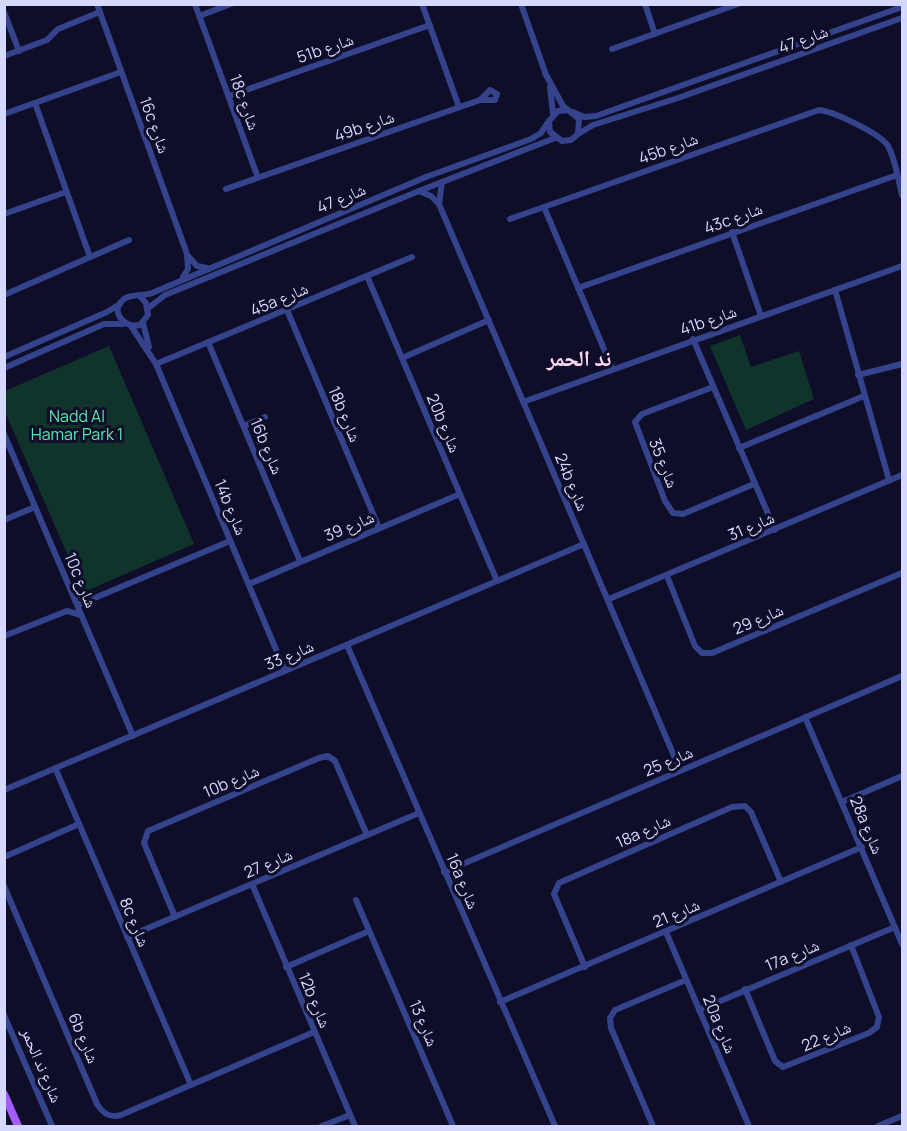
<svg xmlns="http://www.w3.org/2000/svg" width="907" height="1131" font-family="Manrope,'Noto Naskh Arabic',sans-serif">
<rect width="100%" height="100%" fill="#0e0e29"/>
<!-- green -->
<g fill="#10342c">
<path d="M740 335 751 367 799 351 814 399 746 430 710 346Z"/>
<path d="M109 346 194 544 84 592 5 412V391Z"/>
</g>
<g fill="none" stroke-linecap="round" stroke-linejoin="round">
<!-- minor -->
<g stroke="#35438c" stroke-width="6">
<path d="M97 4 187 254 188 269 183 277"/>
<path d="M195 4 258 178"/>
<path d="M422 4 459 107"/>
<path d="M521 4 546 75"/>
<path d="M645 4 655 34"/>
<path d="M4 12 19 51"/>
<path d="M199 16 231 4"/>
<path d="M612 49 738 4"/>
<path d="M4 56 47 40 58 29 100 12"/>
<path d="M545 73 563 106 579 119 578 134 571 140 562 141 550 132 549 121 558 111 568 110"/>
<path d="M550 87 553 114"/>
<path d="M229 96 430 25"/>
<path d="M35 103 90 257"/>
<path d="M573 112 584 117 596 116 902 7"/>
<path d="M4 114 121 72"/>
<path d="M578 134 593 125 678 98 902 18"/>
<path d="M226 189 480 100 490 90 497 94 495 100H480"/>
<path d="M419 191 431 196 439 204 680 770"/>
<path d="M439 204 442 182"/>
<path d="M544 207 612 368"/>
<path d="M4 214 66 192"/>
<path d="M510 219 819 110C833 111 881 134 888 146 896 160 898 180 902 195"/>
<path d="M732 232 761 316"/>
<path d="M189 257 197 266 207 268"/>
<path d="M367 276 497 581"/>
<path d="M578 288 897 175"/>
<path d="M835 290 889 480"/>
<path d="M4 295 129 240"/>
<path d="M140 296 146 303 148 315 140 325C124 329 109 311 124 299 131 294 144 296 152 293L426 177 531 139 541 133 549 121"/>
<path d="M147 309 165 295 419 191 555 138"/>
<path d="M287 310 379 528"/>
<path d="M143 323 149 347"/>
<path d="M131 326 156 364 285 671"/>
<path d="M693 339 775 530"/>
<path d="M208 342 300 561"/>
<path d="M4 357 107 312 120 304"/>
<path d="M402 358 489 320"/>
<path d="M156 364 412 257"/>
<path d="M4 368 104 324H123"/>
<path d="M858 375 902 364"/>
<path d="M713 387 642 414 635 422 665 501 673 513 683 514 754 484"/>
<path d="M523 402 902 266"/>
<path d="M244 426 265 417"/>
<path d="M4 434 133 736"/>
<path d="M739 448 864 396"/>
<path d="M4 520 35 507"/>
<path d="M667 576 695 646 702 653H712L902 573"/>
<path d="M249 584 460 494"/>
<path d="M609 599 902 475"/>
<path d="M78 605 230 541"/>
<path d="M4 636 67 611 81 615"/>
<path d="M347 645 555 1126"/>
<path d="M805 717 902 944"/>
<path d="M56 770 191 1085"/>
<path d="M4 790 584 544"/>
<path d="M842 802 902 776"/>
<path d="M4 857 79 824"/>
<path d="M444 872 902 676"/>
<path d="M252 884 355 1126"/>
<path d="M4 886 97 1104C103 1114 110 1118 121 1115L314 1032"/>
<path d="M356 900 453 1126"/>
<path d="M175 917 144 843 148 831 319 758 328 756 335 761 367 835"/>
<path d="M666 932 749 1126"/>
<path d="M127 937 419 813"/>
<path d="M286 967 369 931"/>
<path d="M585 967 554 894 559 883 732 807 745 806 751 812 781 882"/>
<path d="M745 989 775 1061 783 1067 869 1033 877 1027 879 1017 851 945"/>
<path d="M500 1002 862 847"/>
<path d="M699 1010 895 927"/>
<path d="M4 1015 52 1126"/>
<path d="M322 1126 350 1115"/>
<path d="M653 1126 611 1028 610 1018 615 1010 686 980"/>
<path d="M878 1126 902 1116"/>
</g>
<!-- major -->
<path stroke="#a35dff" stroke-width="8" d="M4 1094 18 1126"/>
</g>
<g text-anchor="middle" dominant-baseline="central" stroke-width="6" stroke-linejoin="round" paint-order="stroke">
<!-- street labels -->
<g font-size="16" fill="#d6d9ff" stroke="#0e0e29">
<text transform="translate(803 39) rotate(-20)">شارع 47</text>
<text transform="translate(325 48) rotate(-19)">51b شارع</text>
<text transform="translate(245 102) rotate(70)">18c شارع</text>
<text transform="translate(155 125) rotate(70)">16c شارع</text>
<text transform="translate(364 126) rotate(-19)">49b شارع</text>
<text transform="translate(668 148) rotate(-20)">45b شارع</text>
<text transform="translate(341 198) rotate(-23)">شارع 47</text>
<text transform="translate(733 218) rotate(-20)">43c شارع</text>
<text transform="translate(279 299) rotate(-23)">45a شارع</text>
<text transform="translate(708 320) rotate(-19)">41b شارع</text>
<text transform="translate(345 414) rotate(67)">18b شارع</text>
<text transform="translate(444 423) rotate(67)">20b شارع</text>
<text transform="translate(267 446) rotate(67)">16b شارع</text>
<text transform="translate(664 463) rotate(68)">شارع 35</text>
<text transform="translate(572 482) rotate(67)">24b شارع</text>
<text transform="translate(231 507) rotate(67)">14b شارع</text>
<text transform="translate(349 526) rotate(-23)">شارع 39</text>
<text transform="translate(751 526) rotate(-23)">شارع 31</text>
<text transform="translate(81 580) rotate(67)">10c شارع</text>
<text transform="translate(758 619) rotate(-23)">شارع 29</text>
<text transform="translate(289 655) rotate(-23)">شارع 33</text>
<text transform="translate(668 761) rotate(-23)">شارع 25</text>
<text transform="translate(231 781) rotate(-23)">10b شارع</text>
<text transform="translate(867 825) rotate(67)">28a شارع</text>
<text transform="translate(643 831) rotate(-24)">18a شارع</text>
<text transform="translate(268 863) rotate(-23)">شارع 27</text>
<text transform="translate(463 881) rotate(67)">16a شارع</text>
<text transform="translate(676 913) rotate(-23)">شارع 21</text>
<text transform="translate(135 922) rotate(67)">8c شارع</text>
<text transform="translate(792 955) rotate(-23)">17a شارع</text>
<text transform="translate(315 1000) rotate(67)">12b شارع</text>
<text transform="translate(424 1023) rotate(67)">شارع 13</text>
<text transform="translate(720 1024) rotate(67)">20a شارع</text>
<text transform="translate(826 1036) rotate(-23)">شارع 22</text>
<text transform="translate(84 1038) rotate(67)">6b شارع</text>
<text transform="translate(42 1065) rotate(67)">شارع ند الحمر</text>
</g>
<!-- park labels -->
<g font-size="16" fill="#57eaa9" stroke="#0e0e29">
<text x="77" y="416">Nadd Al<tspan x="77" dy="18">Hamar Park 1</tspan></text>
</g>
<!-- district labels -->
<g font-size="22" font-weight="bold" fill="#ffd8f8" stroke="#0e0e29">
<text x="579" y="358">ند الحمر</text>
</g>
</g>
<!-- border -->
<rect width="907" height="1131" fill="none" stroke="#d6d9ff" stroke-width="12"/>
</svg>
